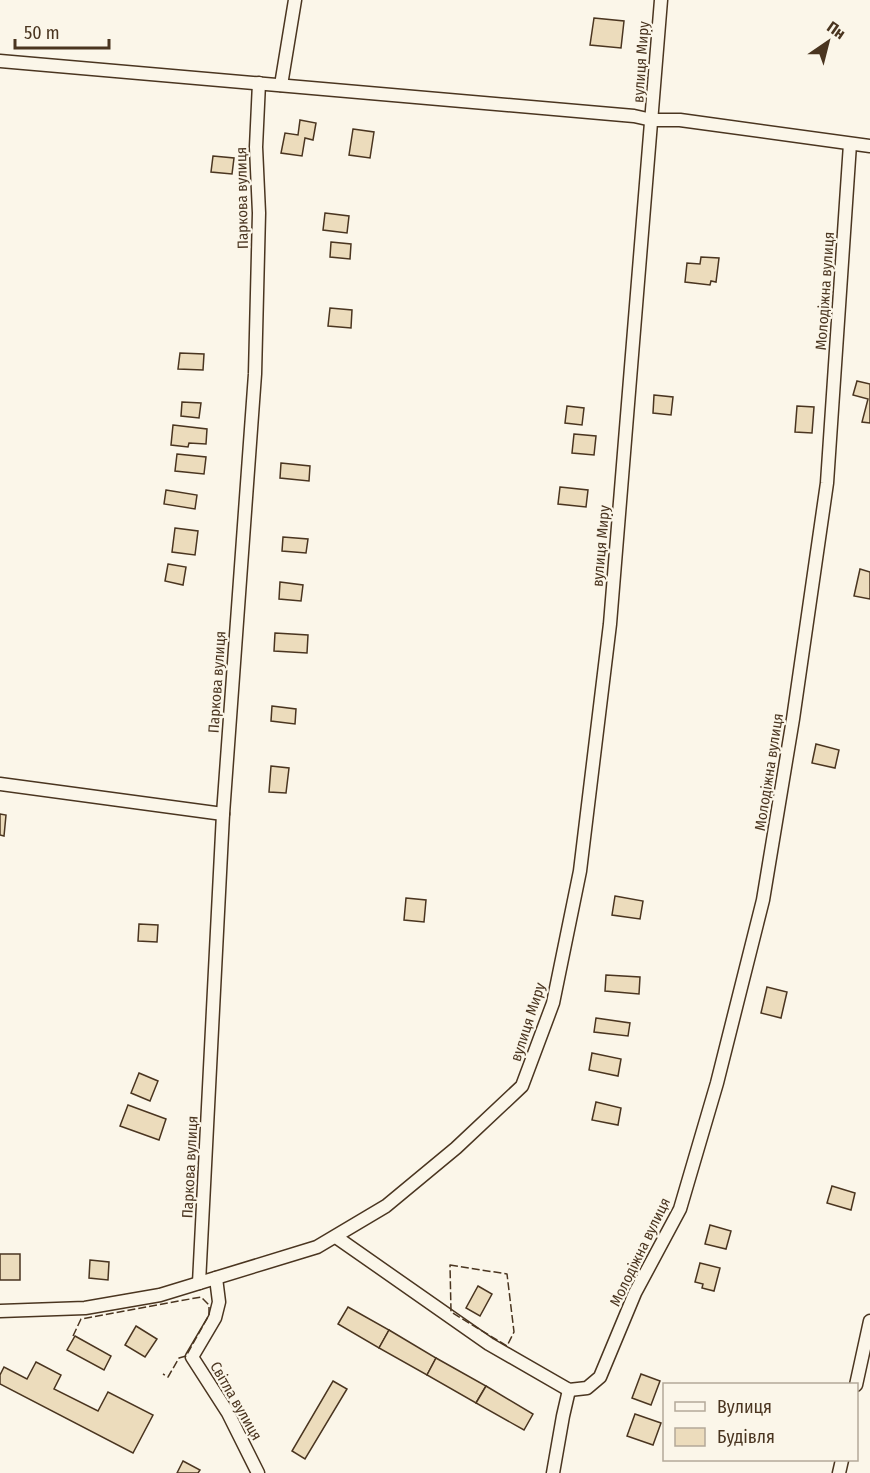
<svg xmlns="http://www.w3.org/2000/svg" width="870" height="1473" font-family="'Fira Sans Condensed',sans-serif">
<rect width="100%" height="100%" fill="#fbf6e9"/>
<!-- building -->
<g fill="#ecdcbc" stroke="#4a3520" stroke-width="1.5">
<path d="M594 18 624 21 621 48 590 45Z"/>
<path d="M300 120 316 123 313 140 305 138 302 156 281 153 285 133 298 135Z"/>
<path d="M353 129 374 132 370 158 349 155Z"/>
<path d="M213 156 234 158 232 174 211 172Z"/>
<path d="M325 213 349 216 347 233 323 230Z"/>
<path d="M331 242 351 244 350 259 330 257Z"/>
<path d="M701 257 719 258 716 282 711 281 710 285 685 282 687 263 700 264Z"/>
<path d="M330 308 352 310 351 328 328 326Z"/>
<path d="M180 353 204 354 203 370 178 369Z"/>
<path d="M857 381 870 384V423L862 422 868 399 853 395Z"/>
<path d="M654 395 673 397 671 415 653 413Z"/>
<path d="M182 402 201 403 199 418 181 416Z"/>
<path d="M567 406 584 408 582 425 565 423Z"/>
<path d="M797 406 814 407 812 433 795 432Z"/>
<path d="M173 425 207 429 206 444 189 443 188 447 171 445Z"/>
<path d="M574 434 596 436 594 455 572 453Z"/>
<path d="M177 454 206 457 204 474 175 471Z"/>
<path d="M281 463 310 466 309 481 280 478Z"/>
<path d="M560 487 588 490 586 507 558 504Z"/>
<path d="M166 490 197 495 195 509 164 504Z"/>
<path d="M175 528 198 531 195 555 172 552Z"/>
<path d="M283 537 308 539 306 553 282 551Z"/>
<path d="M168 564 186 567 183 585 165 581Z"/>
<path d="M860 569 870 572V599L854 596Z"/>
<path d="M280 582 303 585 301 601 279 599Z"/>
<path d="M275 633 308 635 307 653 274 651Z"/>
<path d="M272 706 296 709 295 724 271 721Z"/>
<path d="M816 744 839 750 835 768 812 763Z"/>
<path d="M271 766 289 768 286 793 269 792Z"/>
<path d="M0 814 6 815 4 836 0 835Z"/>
<path d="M615 896 643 901 640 919 612 915Z"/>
<path d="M406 898 426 900 424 922 404 920Z"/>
<path d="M139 924 158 925 157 942 138 941Z"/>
<path d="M606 975 640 977 639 994 605 991Z"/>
<path d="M767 987 787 992 781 1018 761 1013Z"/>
<path d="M596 1018 630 1023 628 1036 594 1032Z"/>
<path d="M592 1053 621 1059 618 1076 589 1070Z"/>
<path d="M139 1073 158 1081 150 1101 131 1093Z"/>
<path d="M596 1102 621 1108 618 1125 592 1120Z"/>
<path d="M128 1105 166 1119 159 1140 120 1126Z"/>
<path d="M832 1186 855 1193 851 1210 827 1203Z"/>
<path d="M710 1225 731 1231 726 1249 705 1244Z"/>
<rect x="0" y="1254" width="20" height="26"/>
<path d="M90 1260 109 1262 108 1280 89 1278Z"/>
<path d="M700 1263 720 1268 714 1291 702 1288 703 1284 695 1282Z"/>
<path d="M478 1286 492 1294 480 1316 466 1308Z"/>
<path d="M348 1307 389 1330 379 1348 338 1324Z"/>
<path d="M136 1326 157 1339 145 1357 125 1345Z"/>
<path d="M389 1330 436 1358 427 1375 379 1348Z"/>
<path d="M75 1336 111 1356 104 1370 67 1350Z"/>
<path d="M436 1358 486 1386 476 1403 427 1375Z"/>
<path d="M36 1362 61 1375 54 1389 98 1411 108 1392 153 1415 133 1453 0 1384V1375L4 1367 27 1379Z"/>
<path d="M641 1374 660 1381 651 1405 632 1398Z"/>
<path d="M333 1381 347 1389 305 1459 292 1451Z"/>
<path d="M486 1386 533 1414 524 1430 476 1403Z"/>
<path d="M635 1414 661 1423 653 1445 627 1436Z"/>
<path d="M183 1461 200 1470 198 1473H177Z"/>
</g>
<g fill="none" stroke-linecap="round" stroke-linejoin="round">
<!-- minor casing -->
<g stroke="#4a3520" stroke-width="15">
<g id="minor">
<path d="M0 61 634 116 652 120H680L870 146"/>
<path d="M281 85 295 0"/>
<path d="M0 784 223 814"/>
<path d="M336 1237 489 1344 569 1390 587 1388 600 1377 635 1293 680 1209 717 1083 763 900 793 719 827 483 850 144"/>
<path d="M216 1278 219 1302 215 1318 192 1357 228 1413 258 1473"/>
<path d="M199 1283 223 814 255 374 259 213 256 147 259 83"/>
<path d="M0 1311 85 1308 160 1295 317 1247 386 1206 456 1148 522 1086 553 1003 580 871 610 624 661 0"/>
<path d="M856 1385 870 1321"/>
<path d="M553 1473 563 1416 569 1390"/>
<path d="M839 1473 842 1460"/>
</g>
</g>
<!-- minor -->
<use href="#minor" stroke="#fbf6e9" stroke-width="12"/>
<!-- fence -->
<g stroke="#4a3520" stroke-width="1.5" stroke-dasharray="8 3" stroke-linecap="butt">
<path d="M450 1265 507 1274 514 1332 507 1346 451 1312Z"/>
<path d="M73 1336 81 1319 201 1297 209 1305V1315L186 1356 179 1358 168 1377 163 1374"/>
</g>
</g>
<g text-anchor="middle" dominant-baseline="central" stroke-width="4.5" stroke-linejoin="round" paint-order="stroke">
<!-- street labels -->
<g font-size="15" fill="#4a3520" stroke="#fbf6e9">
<text transform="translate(641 62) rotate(-86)">вулиця Миру</text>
<text transform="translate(242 198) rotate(-91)">Паркова вулиця</text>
<text transform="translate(825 291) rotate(-86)">Молодіжна вулиця</text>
<text transform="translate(601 546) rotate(-85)">вулиця Миру</text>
<text transform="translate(217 682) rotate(-86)">Паркова вулиця</text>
<text transform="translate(769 772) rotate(-81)">Молодіжна вулиця</text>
<text transform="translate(528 1022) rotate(-72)">вулиця Миру</text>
<text transform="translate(190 1167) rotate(-87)">Паркова вулиця</text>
<text transform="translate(640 1252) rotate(-64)">Молодіжна вулиця</text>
<text transform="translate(236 1401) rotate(60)">Світла вулиця</text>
</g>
</g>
<!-- legend -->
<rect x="663" y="1383" width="195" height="78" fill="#fbf6e9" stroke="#b4a999" stroke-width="1.5"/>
<rect x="675" y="1402" width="30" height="9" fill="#fbf6e9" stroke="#b4a999" stroke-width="1.5"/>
<text x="717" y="1413" font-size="18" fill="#4a3520">Вулиця</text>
<rect x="675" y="1428" width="30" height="18" fill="#ecdcbc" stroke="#b4a999" stroke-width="1.5"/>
<text x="717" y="1443" font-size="18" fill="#4a3520">Будівля</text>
<!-- north arrow -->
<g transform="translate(828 42) rotate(35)" stroke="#fbf6e9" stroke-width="4.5" paint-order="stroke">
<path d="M0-4.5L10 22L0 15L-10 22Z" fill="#4a3520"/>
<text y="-9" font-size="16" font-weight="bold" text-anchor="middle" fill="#4a3520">Пн</text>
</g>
<!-- scale -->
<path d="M15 39v9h94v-9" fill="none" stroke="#4a3520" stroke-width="3"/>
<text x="24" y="39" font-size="18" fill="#4a3520" stroke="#fbf6e9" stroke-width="4.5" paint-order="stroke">50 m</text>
</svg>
